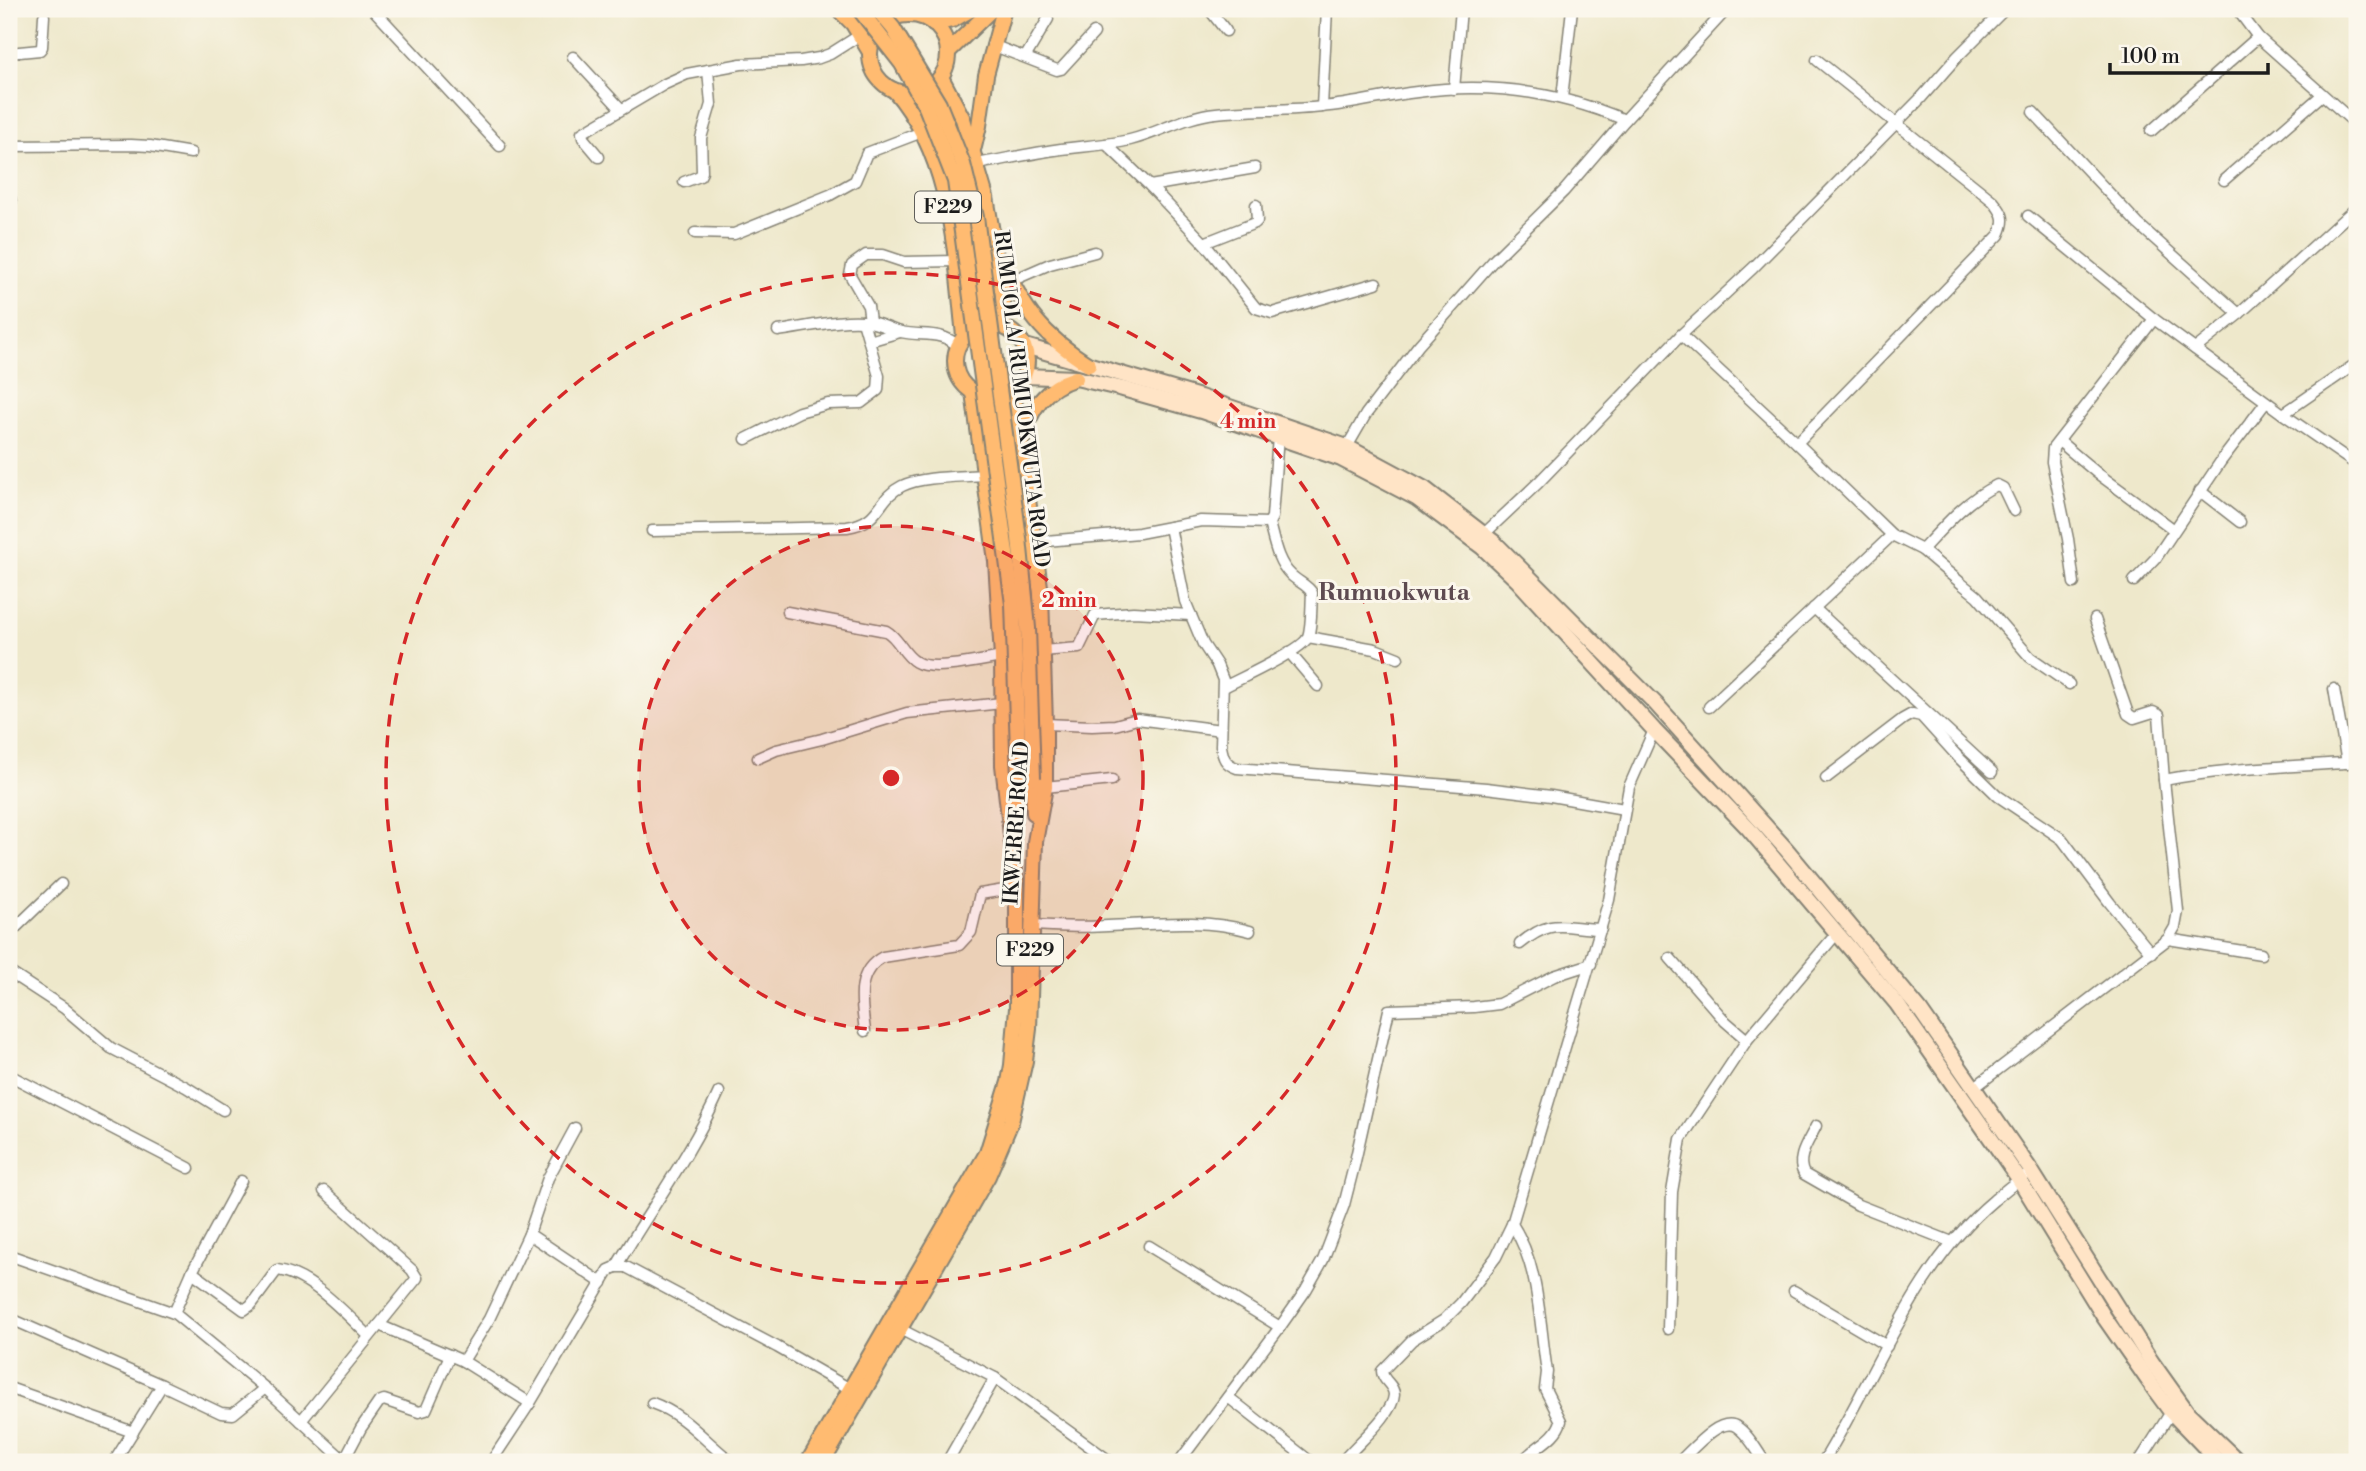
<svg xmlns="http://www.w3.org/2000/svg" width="2366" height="1471" font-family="'Libre Bodoni',serif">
<rect width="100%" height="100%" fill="#fbf7ec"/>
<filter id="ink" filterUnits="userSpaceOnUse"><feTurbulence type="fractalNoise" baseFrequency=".0143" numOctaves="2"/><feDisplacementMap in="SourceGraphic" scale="14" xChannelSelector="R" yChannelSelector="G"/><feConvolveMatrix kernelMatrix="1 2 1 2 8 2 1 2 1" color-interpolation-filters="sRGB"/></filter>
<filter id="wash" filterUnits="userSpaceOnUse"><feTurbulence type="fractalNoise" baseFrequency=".00686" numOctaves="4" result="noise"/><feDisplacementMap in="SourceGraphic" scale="28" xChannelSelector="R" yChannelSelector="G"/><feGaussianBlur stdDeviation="1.57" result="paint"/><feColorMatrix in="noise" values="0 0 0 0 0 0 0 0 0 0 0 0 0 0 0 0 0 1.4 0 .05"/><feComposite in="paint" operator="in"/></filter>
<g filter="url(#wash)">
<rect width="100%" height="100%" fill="#eee8cb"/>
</g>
<g filter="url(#ink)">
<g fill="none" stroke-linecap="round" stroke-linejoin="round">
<!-- minor casing -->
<g stroke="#858274" stroke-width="13">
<g id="minor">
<path d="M373 9 500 146"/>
<path d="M1209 9 1226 31"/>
<path d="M2237 9 2258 37 2357 125"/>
<path d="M992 45 1057 70 1061 69 1094 33"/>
<path d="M9 53 40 50 42 47 44 16"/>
<path d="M1026 56 1048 19"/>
<path d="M573 57 621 109"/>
<path d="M1454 89 1461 9"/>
<path d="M1562 98 1572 9"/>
<path d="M1322 107 1327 9"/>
<path d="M2033 112 2138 224 2239 314"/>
<path d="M2151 131 2258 37"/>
<path d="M1106 144 1150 186 1204 243 1256 308 1272 313 1376 283"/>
<path d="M9 146 131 145 150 146 191 153"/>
<path d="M599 157 583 138 582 133 665 84 687 74 741 64 801 61 819 58 830 54 860 35"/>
<path d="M977 164C1005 159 1033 153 1061 149 1084 146 1108 145 1130 140 1159 133 1185 116 1216 113 1250 109 1287 111 1322 107 1354 104 1385 96 1417 92 1488 82 1559 92 1625 120"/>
<path d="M2224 180 2322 95"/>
<path d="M684 182 700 176 702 172 701 138 711 104 708 70"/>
<path d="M1150 186 1255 168"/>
<path d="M9 194 11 202 9 208"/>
<path d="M2028 216 2154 319 2283 414 2357 465"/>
<path d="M695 233 734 234 830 195 855 181 867 153 922 132"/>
<path d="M1204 243 1255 223 1257 221 1256 205"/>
<path d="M1011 281 1050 264 1095 252"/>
<path d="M870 321 868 306 850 275 852 265 866 255H883L904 262 956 261"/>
<path d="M778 331C803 328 846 317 870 322 881 324 891 330 901 332 923 337 940 330 958 346"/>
<path d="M1681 335 1797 443 1892 535 1922 550 1962 584 1977 596 2030 657 2069 684"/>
<path d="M869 341 900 332"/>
<path d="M2195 349 2239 314 2357 207"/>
<path d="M2283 414 2357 363"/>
<path d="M746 439 799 412 828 404 861 403 878 390 879 376 863 321"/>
<path d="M2059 441 2097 473 2173 529"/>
<path d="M1797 443 1999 235C2006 220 2004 214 1993 201L1817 60"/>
<path d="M1344 452 1366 414 1418 346 1494 260 1564 191 1625 120 1727 9"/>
<path d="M2200 491 2240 522"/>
<path d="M1170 527 1185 601 1203 644 1217 665 1223 680 1221 746C1223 758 1225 764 1237 768L1486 788 1551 796 1624 809"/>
<path d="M652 531 847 527C882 522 876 499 902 486 922 476 962 477 984 475"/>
<path d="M1484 534 1538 483 1681 335 1753 268 1921 98 1957 57 2005 9"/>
<path d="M1034 542 1139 533 1201 521 1269 523"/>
<path d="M1922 550C1945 525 1966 500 1997 485L2003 488 2014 511"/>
<path d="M2134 581 2156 558 2221 461 2266 402"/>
<path d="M2074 583 2068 539 2052 462 2053 448 2154 319"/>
<path d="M1814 608 1992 772"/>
<path d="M787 612 886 631C899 638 903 655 916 662 932 672 983 660 1002 657"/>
<path d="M2095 619 2128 714 2134 718 2153 712 2159 715 2164 780"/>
<path d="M1308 637 1375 649 1398 658"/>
<path d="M1042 651 1079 648 1095 615 1133 612 1191 615"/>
<path d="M1289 652 1318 686"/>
<path d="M1224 687C1239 679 1303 650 1308 637 1312 625 1311 606 1312 593 1308 585 1298 582 1291 575 1277 562 1274 541 1269 523L1272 517 1278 436"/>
<path d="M2334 689 2347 763"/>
<path d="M1709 707 1892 535"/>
<path d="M1045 724 1092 726 1115 725 1137 719 1221 730"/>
<path d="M758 758 776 750 822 739 907 713 1002 703"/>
<path d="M1826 778 1903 719 1912 714 1921 716 1958 757 1998 796 2062 839 2110 903 2151 953"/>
<path d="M1045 787 1112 780"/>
<path d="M1031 925C1057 926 1082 928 1108 926 1156 924 1203 918 1250 931"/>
<path d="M9 934 61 884"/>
<path d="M2168 939 2261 954"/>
<path d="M1520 944C1552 917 1563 928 1601 929"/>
<path d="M1670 958 1725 1021 1747 1040"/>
<path d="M9 972 64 1008 111 1048 186 1087 223 1110"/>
<path d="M865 1031C862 1005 854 972 883 957L959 945 971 932 980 894 1017 888"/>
<path d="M9 1075 189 1168"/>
<path d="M1975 1087 2168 939 2175 927 2178 911 2164 780C2228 767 2293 767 2357 762"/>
<path d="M1816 1126C1809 1141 1795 1158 1804 1174L1858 1205 1952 1242"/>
<path d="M1512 1224C1540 1267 1539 1322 1547 1372L1545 1389 1561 1421C1556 1440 1533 1447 1522 1462"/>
<path d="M529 1234 602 1283"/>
<path d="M1149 1246 1280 1327"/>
<path d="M9 1255 174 1313 265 1388 346 1462"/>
<path d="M616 1267H626L777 1347 850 1389"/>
<path d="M192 1272 244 1310 251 1305 277 1270C309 1273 346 1314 369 1336"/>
<path d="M1794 1291 1887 1346"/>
<path d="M174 1313 192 1272 241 1181"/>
<path d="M9 1318 162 1385 114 1462"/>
<path d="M379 1325 463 1361 530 1403"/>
<path d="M900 1329 995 1378 1111 1462"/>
<path d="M1668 1329 1672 1192 1681 1139 1747 1040 1837 933"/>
<path d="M463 1361 489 1319 529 1234 548 1178 575 1128"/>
<path d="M162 1385 221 1413 233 1414 265 1388"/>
<path d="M9 1388 133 1432"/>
<path d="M1228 1397 1311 1462"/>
<path d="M652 1403C686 1415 704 1441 732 1462"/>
<path d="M301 1421 417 1278 412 1270 324 1191"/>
<path d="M344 1460 361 1428 379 1402 384 1400 419 1412 426 1410 450 1355"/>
<path d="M491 1462 530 1403 609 1270 616 1267C651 1208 691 1154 719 1092"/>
<path d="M947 1462 995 1378"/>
<path d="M1179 1462 1280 1327 1306 1290 1323 1260 1344 1205 1354 1166 1389 1010 1474 1007 1499 1004 1554 976 1591 964"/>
<path d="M1342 1462C1354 1446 1393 1415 1394 1395 1394 1384 1382 1381 1382 1371L1412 1340 1444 1320 1461 1303 1496 1257 1512 1224 1609 900 1629 787 1654 730"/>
<path d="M1679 1462C1691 1451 1720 1415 1737 1427 1748 1434 1757 1451 1765 1462"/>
<path d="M1823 1462C1878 1373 1912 1269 1994 1200 2004 1192 2013 1183 2024 1177"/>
<path d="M2139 1462 2171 1412"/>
</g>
</g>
<!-- secondary casing -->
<g stroke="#858274" stroke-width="18">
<g id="secondary">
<path d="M1025 346 1200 397 1347 447 1425 489 1495 543 1656 704 1786 849 1920 1010 2032 1172 2151 1361 2188 1413 2239 1462"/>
<path d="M1025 376 1076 378 1123 389 1201 411 1341 459 1416 498 1482 547 1518 581 1654 730 1748 828 1897 1004 2019 1179 2104 1317 2157 1393 2171 1412 2219 1462"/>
</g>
</g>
<!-- primary casing -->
<g stroke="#858274" stroke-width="18">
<g id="primary">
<path d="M838 9 853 24 870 52"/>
<circle cx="909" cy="54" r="39"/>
<path d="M933 24 953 20 972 9"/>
<path d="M948 52 992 9"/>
<path d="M941 77 963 119 986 197 1003 296V326"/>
<path d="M894 90C952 157 955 252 964 336"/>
<path d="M974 147 979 126 986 75 1004 9"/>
<path d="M1002 261C1024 311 1042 335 1089 365"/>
<circle cx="991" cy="361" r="36"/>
<path d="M1022 440C1030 409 1044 388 1076 378"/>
<path d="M1033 778 1034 813"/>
<path d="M1015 817 1019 780"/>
<path d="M808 1462 987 1153 1009 1082 1012 1065 1017 1008V888L1003 765 1002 657 996 561 973 392"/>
<path d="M823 1462 988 1176 1011 1122 1025 1061 1029 1029 1035 842 1045 787V724L1041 594 1013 390"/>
</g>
</g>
<!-- minor -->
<use href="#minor" stroke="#fff" stroke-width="10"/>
<!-- secondary -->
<use href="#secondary" stroke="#ffe4c6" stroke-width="14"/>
<!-- primary -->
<use href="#primary" stroke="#ffbb71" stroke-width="14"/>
<!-- primary-bridge casing -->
<g stroke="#858274" stroke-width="18" stroke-linecap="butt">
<g id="primary-bridge">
<path d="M859 9 902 64 926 107 955 181 1013 604 1019 780"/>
<path d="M877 9 893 28 939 104 963 164 976 217 1019 538 1028 628 1033 778"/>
</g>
</g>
<!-- primary-bridge -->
<use href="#primary-bridge" stroke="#ffbb71" stroke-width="14"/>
</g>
</g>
<!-- distance rings -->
<circle cx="891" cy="778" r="252" fill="#d62828" fill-opacity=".12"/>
<g fill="none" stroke="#d62828" stroke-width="3.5" stroke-dasharray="12 9">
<circle cx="891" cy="778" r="252"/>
<circle cx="891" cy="778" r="505"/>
</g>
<g text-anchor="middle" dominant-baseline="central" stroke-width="6" stroke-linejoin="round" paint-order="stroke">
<!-- shield labels -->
<g fill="#fbf7ec" stroke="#5f5e5a" stroke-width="2">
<rect x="915" y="191.5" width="66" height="31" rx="5"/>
<rect x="997" y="934.5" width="66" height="31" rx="5"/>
</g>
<g font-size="19" font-weight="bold" fill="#1c1c1c">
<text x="948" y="207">F229</text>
<text x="1030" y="950">F229</text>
</g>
<!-- street labels -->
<g font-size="21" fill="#1c1c1c" stroke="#fbf7ec">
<text transform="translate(1021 399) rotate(83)">RUMUOLA/ RUMUOKWUTA ROAD</text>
<text transform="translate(1017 823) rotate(-86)">IKWERRE ROAD</text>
</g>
<!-- quarter labels -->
<g font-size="24" font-weight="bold" fill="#5e4b51" stroke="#fbf7ec">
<text x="1394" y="593">Rumuokwuta</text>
</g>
</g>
<circle cx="891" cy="778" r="10" fill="#d62828" stroke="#fbf7ec" stroke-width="3.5"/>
<g font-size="21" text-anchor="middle" font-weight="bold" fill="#d62828" stroke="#fbf7ec" stroke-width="6" stroke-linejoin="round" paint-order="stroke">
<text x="1248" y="428">4 min</text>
<text x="1069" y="607">2 min</text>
</g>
<!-- margin -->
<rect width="2366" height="1471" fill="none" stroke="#fbf7ec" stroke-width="35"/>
<!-- scale -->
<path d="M2110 63v10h158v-10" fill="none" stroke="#1c1c1c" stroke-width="3.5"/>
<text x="2121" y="63" font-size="21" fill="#1c1c1c" stroke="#fbf7ec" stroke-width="5" paint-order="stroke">100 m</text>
</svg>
